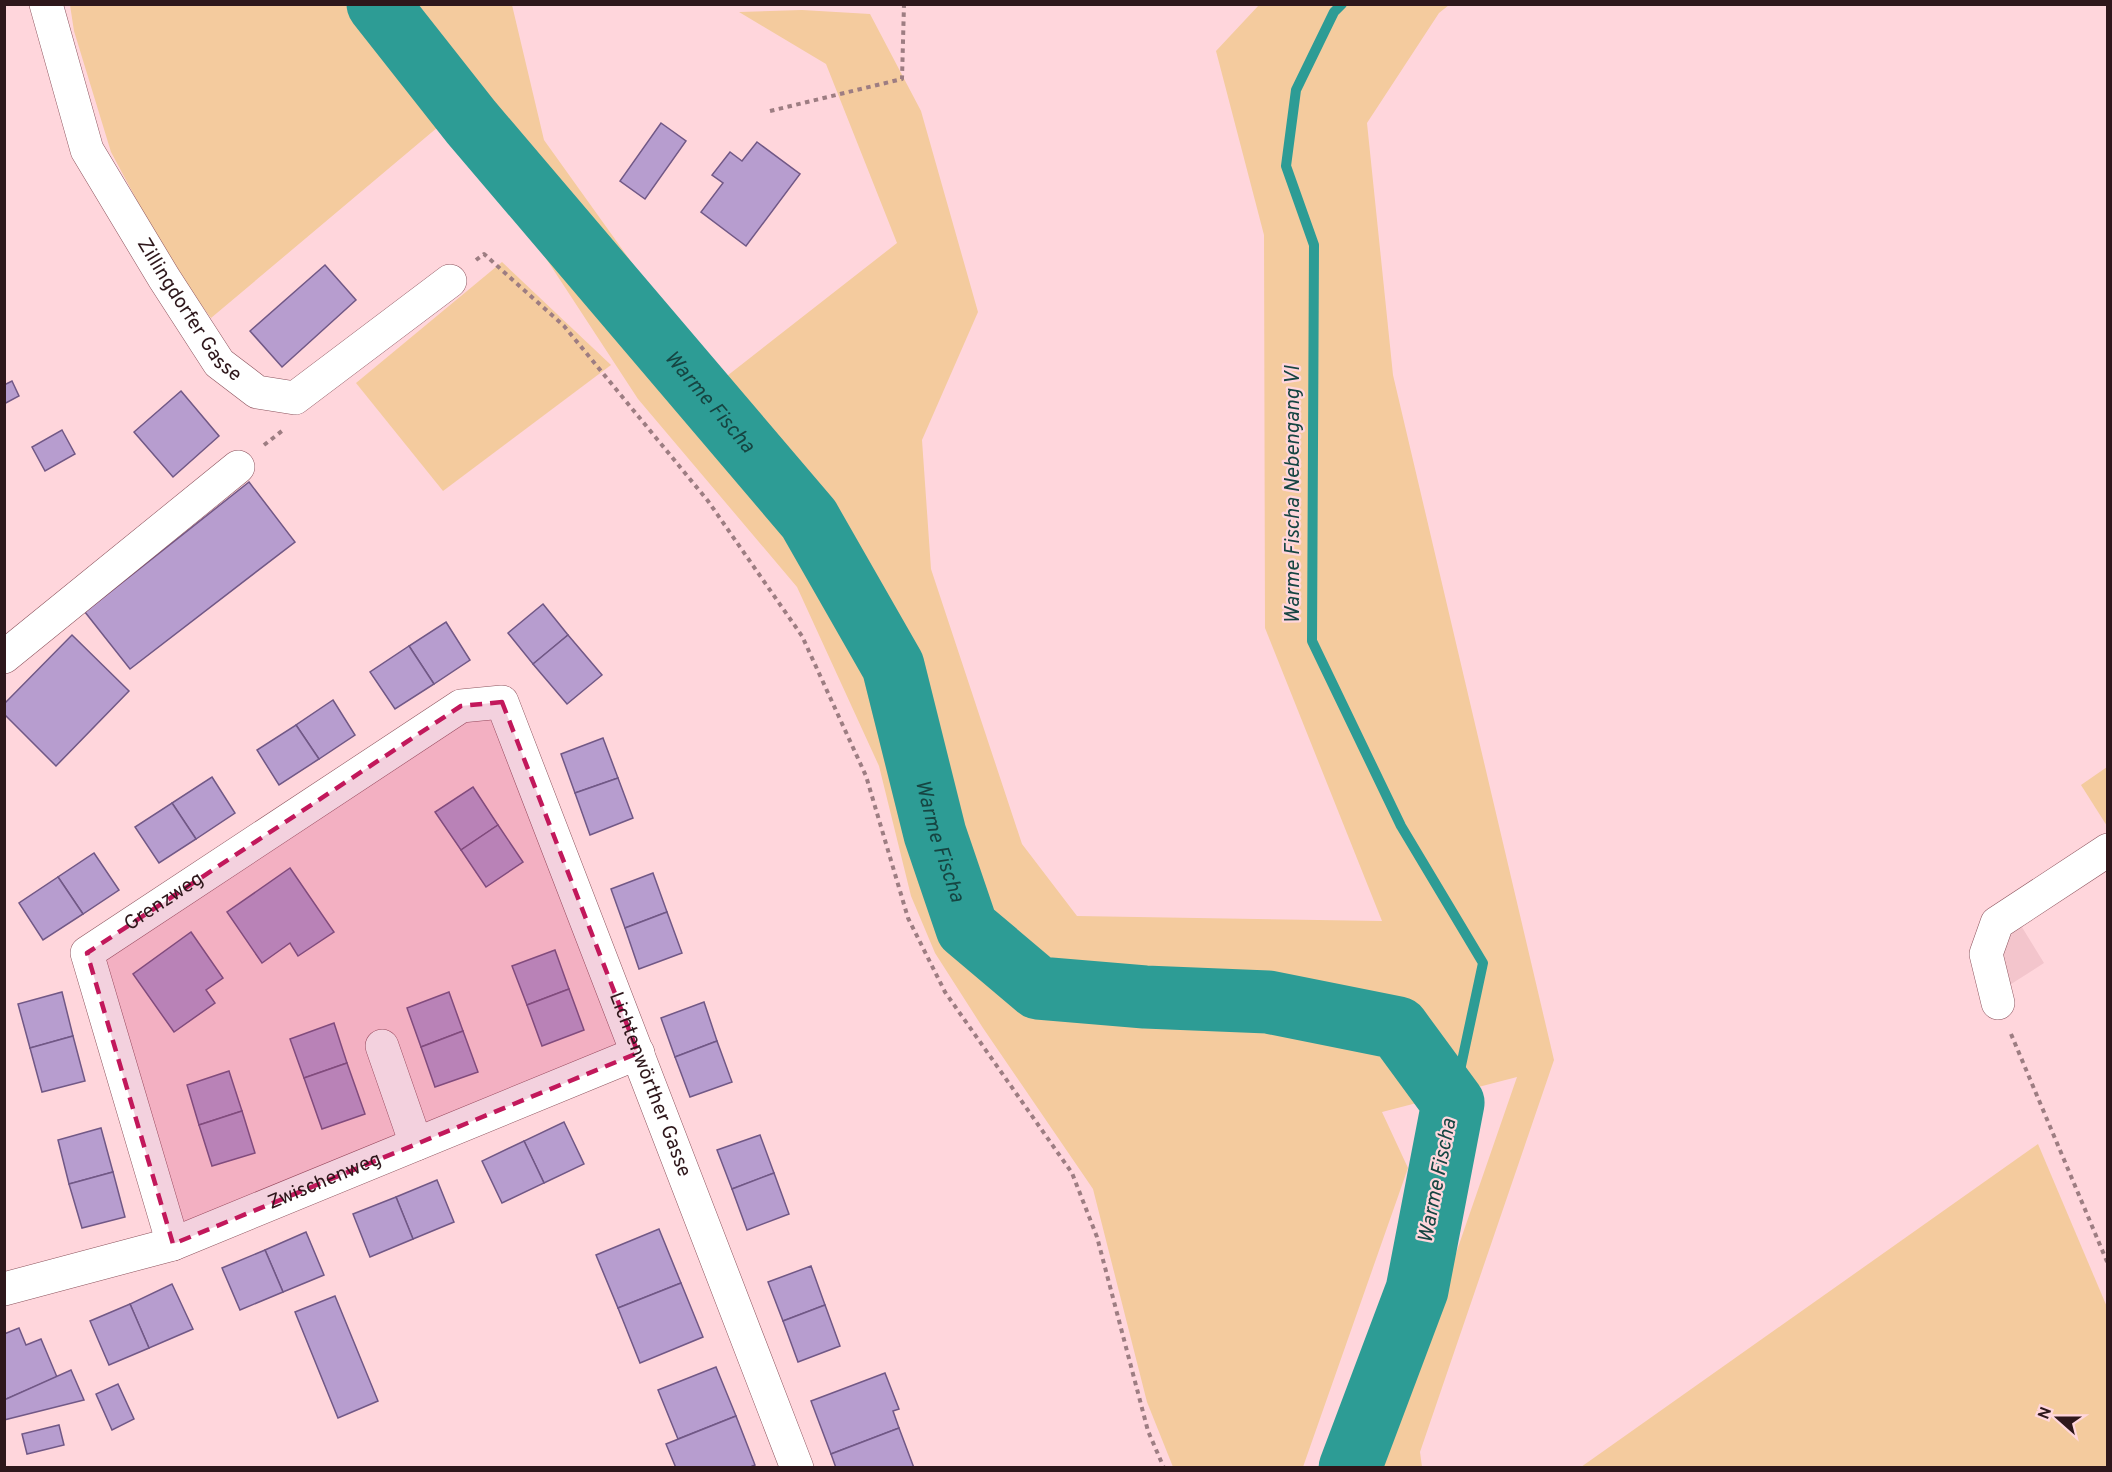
<svg xmlns="http://www.w3.org/2000/svg" width="2112" height="1472" font-family="Overpass,sans-serif">
<rect width="100%" height="100%" fill="#ffd6dc"/>
<!-- built -->
<path fill="#f3c5cc" d="M2020 924 2044 963 2008 986 1992 961 2001 937Z"/>
<!-- green -->
<g fill="#f4cb9e">
<path d="M70 5H512L544 140 718 383 897 243 826 64 739 12 802 10 870 14 921 111 978 312 922 440 931 569 1022 844 1077 916 1382 921 1265 628 1264 235 1216 51 1259 5H1449L1439 13 1367 123 1393 375 1554 1060 1420 1452 1422 1467H1382L1517 1077 1382 1112 1408 1168 1303 1467H1173L1147 1402 1093 1189 983 1028 935 953 911 896 879 766 797 587 638 399 532 237 438 127 211 318 172 266 111 152 74 31Z"/>
<path d="M502 262 611 365 443 491 356 383Z"/>
<path d="M2107 767V826L2081 785Z"/>
<path d="M2038 1144 2107 1307V1467H1581Z"/>
</g>
<g fill="none" stroke-linecap="round" stroke-linejoin="round">
<!-- stream -->
<path stroke="#2d9c95" stroke-width="10" d="M1342 4 1334 12 1296 90 1286 166 1314 245 1312 641 1401 826 1483 963 1453 1103"/>
<!-- river -->
<path stroke="#2d9c95" stroke-width="63" id="s1" d="M378 4 471 122 809 519 893 666 935 834 967 928 1038 988 1145 997 1268 1002 1398 1028 1453 1103 1417 1290 1350 1468"/>
</g>
<!-- building -->
<g fill="#b79dcf" stroke="#715886" stroke-width="1.5">
<path d="M661 123 686 141 645 199 620 181Z"/>
<path d="M757 142 800 174 746 246 701 212 723 183 712 175 730 152 742 161Z"/>
<path d="M325 265 356 300 282 367 250 331Z"/>
<path d="M12 381 19 396 4 404V385Z"/>
<path d="M181 391 219 436 173 477 134 432Z"/>
<path d="M62 430 75 454 45 471 32 447Z"/>
<path d="M249 482 295 542 130 669 85 612Z"/>
<path d="M543 604 568 635 533 664 508 633Z"/>
<path d="M446 622 470 660 434 684 409 646Z"/>
<path d="M72 635 129 691 56 766 4 714V704Z"/>
<path d="M568 635 602 675 567 704 533 664Z"/>
<path d="M409 646 434 684 395 709 370 672Z"/>
<path d="M333 700 355 735 319 759 296 725Z"/>
<path d="M296 725 319 759 279 785 257 750Z"/>
<path d="M603 738 618 778 575 793 561 754Z"/>
<path d="M212 777 235 813 196 839 172 803Z"/>
<path d="M618 778 633 818 590 835 575 793Z"/>
<path d="M473 787 498 825 461 850 435 812Z"/>
<path d="M172 803 196 839 159 863 135 827Z"/>
<path d="M498 825 523 862 486 887 461 850Z"/>
<path d="M94 853 119 890 83 914 58 877Z"/>
<path d="M290 868 334 932 298 956 290 943 262 963 227 912Z"/>
<path d="M653 873 667 912 625 928 611 889Z"/>
<path d="M58 877 83 914 43 940 19 903Z"/>
<path d="M667 912 682 953 639 969 625 928Z"/>
<path d="M191 932 223 978 206 990 215 1003 174 1032 133 974Z"/>
<path d="M555 950 569 989 527 1005 512 966Z"/>
<path d="M569 989 584 1030 542 1046 527 1005Z"/>
<path d="M62 992 73 1036 30 1048 18 1004Z"/>
<path d="M449 992 463 1031 421 1047 407 1008Z"/>
<path d="M704 1002 717 1041 675 1057 661 1018Z"/>
<path d="M334 1023 347 1063 304 1078 290 1039Z"/>
<path d="M463 1031 478 1072 435 1087 421 1047Z"/>
<path d="M73 1036 85 1081 42 1092 30 1048Z"/>
<path d="M717 1041 732 1082 690 1097 675 1057Z"/>
<path d="M347 1063 365 1114 322 1129 304 1078Z"/>
<path d="M229 1071 242 1111 199 1125 187 1085Z"/>
<path d="M242 1111 255 1153 212 1166 199 1125Z"/>
<path d="M564 1122 584 1164 544 1183 524 1141Z"/>
<path d="M101 1128 113 1172 69 1184 58 1140Z"/>
<path d="M760 1135 774 1173 732 1189 717 1150Z"/>
<path d="M524 1141 544 1183 502 1203 482 1161Z"/>
<path d="M113 1172 125 1217 82 1228 69 1184Z"/>
<path d="M774 1173 789 1214 747 1230 732 1189Z"/>
<path d="M437 1180 454 1222 413 1239 396 1197Z"/>
<path d="M396 1197 413 1239 370 1257 353 1214Z"/>
<path d="M659 1229 681 1283 618 1308 596 1255Z"/>
<path d="M306 1232 324 1275 283 1292 265 1250Z"/>
<path d="M265 1250 283 1292 240 1310 222 1268Z"/>
<path d="M811 1266 825 1305 783 1321 768 1282Z"/>
<path d="M681 1283 703 1337 640 1363 618 1308Z"/>
<path d="M172 1284 193 1329 149 1348 130 1304Z"/>
<path d="M335 1296 378 1401 338 1418 295 1312Z"/>
<path d="M130 1304 149 1348 109 1365 90 1321Z"/>
<path d="M825 1305 840 1346 798 1362 783 1321Z"/>
<path d="M19 1328 26 1345 41 1339 57 1377 4 1400V1334Z"/>
<path d="M716 1367 736 1416 678 1439 658 1390Z"/>
<path d="M71 1370 84 1400 4 1420V1400Z"/>
<path d="M885 1373 899 1409 893 1411 899 1428 831 1454 811 1401Z"/>
<path d="M118 1384 134 1419 112 1430 96 1394Z"/>
<path d="M736 1416 755 1465 748 1468H676L666 1444Z"/>
<path d="M59 1425 64 1445 27 1454 22 1434Z"/>
<path d="M899 1428 914 1468H836L831 1454Z"/>
</g>
<g fill="none" stroke-linecap="round" stroke-linejoin="round">
<!-- minor casing -->
<g stroke="#8c535d" stroke-width="34">
<g id="minor">
<path id="s2" d="M46 4 87 150 164 278 219 363 257 392 295 398 450 281"/>
<path d="M4 657 238 467"/>
<path d="M1998 1003 1986 954 1997 923 2108 850"/>
<path d="M382 1046 416 1144"/>
<path id="s3" d="M173 1244 87 953 461 706 502 702 797 1468"/>
<path id="s4" d="M4 1289 173 1244 638 1053"/>
</g>
</g>
<!-- path -->
<g stroke="#9d7d82" stroke-width="4" stroke-dasharray="4.5 4.5" stroke-linecap="butt">
<path d="M770 111 902 79 904 4"/>
<path d="M476 260 484 254 564 326 708 501 802 636 866 776 908 918 945 992 1072 1173 1097 1237 1148 1431 1164 1468"/>
<path d="M264 445 282 431"/>
<path d="M2011 1034 2108 1264"/>
</g>
<!-- minor -->
<use href="#minor" stroke="#fff" stroke-width="33"/>
</g>
<!-- marked area -->
<path fill="#c2185b" fill-opacity="0.2" stroke="#c2185b" stroke-width="4.5" stroke-dasharray="12 8" stroke-linejoin="round" d="M502 702 638 1053 173 1244 87 953 461 706Z"/>
<g text-anchor="middle" dominant-baseline="central" stroke-width="4.5" stroke-linejoin="round" paint-order="stroke">
<!-- street labels -->
<g font-size="20" fill="#2e171b" stroke="#ffd6dc">
<text stroke="none"><textPath href="#s2" startOffset="342">Zillingdorfer Gasse</textPath></text>
<text stroke="none"><textPath href="#s3" startOffset="396">Grenzweg</textPath></text>
<text stroke="none"><textPath href="#s3" startOffset="1203">Lichtenwörther Gasse</textPath></text>
<text stroke="none"><textPath href="#s4" startOffset="339">Zwischenweg</textPath></text>
</g>
<!-- water labels -->
<g font-size="21" font-style="italic" fill="#164542" stroke="#ffd6dc">
<text stroke="none"><textPath href="#s1" startOffset="518">Warme Fischa</textPath></text>
<text transform="translate(1293 495) rotate(-90)">Warme Fischa Nebengang VI</text>
<text stroke="none"><textPath href="#s1" startOffset="1022">Warme Fischa</textPath></text>
<text transform="translate(1438 1181) rotate(-79)">Warme Fischa</text>
</g>
</g>
<!-- border -->
<rect width="2112" height="1472" fill="none" stroke="#2e171b" stroke-width="12"/>
<!-- north arrow -->
<g transform="translate(2058 1418) rotate(291)" stroke="#ffd6dc" stroke-width="4.5" paint-order="stroke">
<path d="M0-4.5L10 22L0 15L-10 22Z" fill="#2e171b"/>
<text y="-9" font-size="16" font-weight="bold" text-anchor="middle" fill="#2e171b">N</text>
</g>
</svg>
